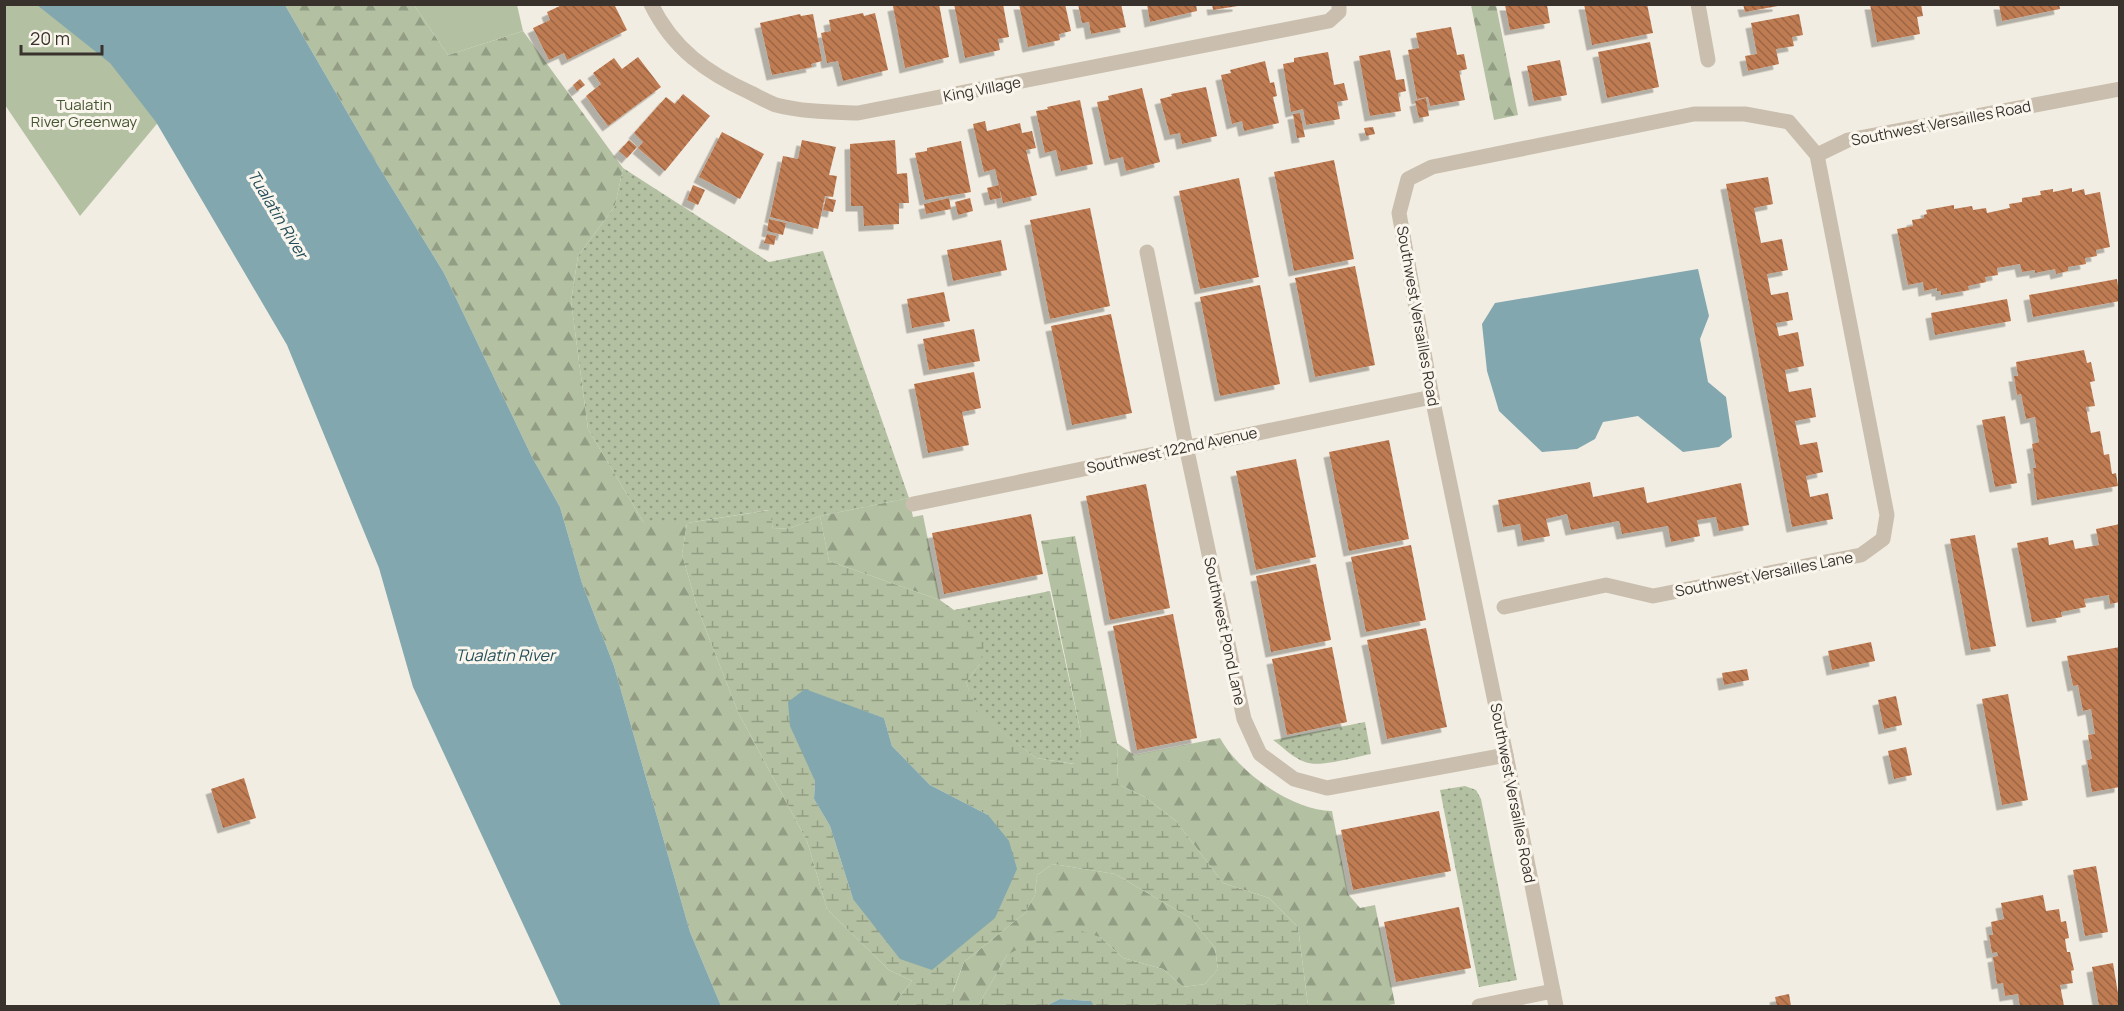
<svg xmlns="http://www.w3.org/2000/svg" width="2124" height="1011" font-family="Manrope,sans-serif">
<defs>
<pattern id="grass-dots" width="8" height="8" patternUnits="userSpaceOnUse" patternTransform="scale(1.5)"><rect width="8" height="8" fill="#b3c1a2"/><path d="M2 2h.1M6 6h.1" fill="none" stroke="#939d84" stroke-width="1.8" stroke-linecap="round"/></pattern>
<pattern id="forest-firs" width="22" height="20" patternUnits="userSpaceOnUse" patternTransform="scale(1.5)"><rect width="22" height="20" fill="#b3c1a2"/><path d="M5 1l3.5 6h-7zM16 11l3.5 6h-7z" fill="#939d84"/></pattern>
<pattern id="wetland-marsh" width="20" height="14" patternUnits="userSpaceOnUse" patternTransform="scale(1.5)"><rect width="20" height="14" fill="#b3c1a2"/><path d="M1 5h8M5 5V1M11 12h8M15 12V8" fill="none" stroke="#939d84"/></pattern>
<pattern id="building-back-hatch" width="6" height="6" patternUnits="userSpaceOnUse" patternTransform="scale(1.5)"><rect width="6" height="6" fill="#bf7b53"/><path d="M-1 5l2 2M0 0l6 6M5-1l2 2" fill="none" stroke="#9c6545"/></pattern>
<filter id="shadow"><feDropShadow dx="-5.5" dy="5.5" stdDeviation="0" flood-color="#0004"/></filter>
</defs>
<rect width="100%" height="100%" fill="#f2ede2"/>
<!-- grass -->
<g fill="url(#grass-dots)">
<path d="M623 168 769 262 823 251 909 498 820 516 791 528 773 529 769 510 687 523H644L588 429 571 301 578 256 615 206Z"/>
<path d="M1050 591 1081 734 1075 764 1036 758 977 713 966 682 980 664 954 610Z"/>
<path d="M1365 722 1371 754C1355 757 1319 768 1305 762 1293 758 1283 747 1273 740Z"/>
<path d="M1465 786 1476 790 1481 799 1517 980 1479 987 1440 790Z"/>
</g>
<!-- forest -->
<g fill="url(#forest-firs)">
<path d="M285 5H414L448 55 523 31 623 168 615 206 578 256 571 301 588 429 644 523H687L682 554 697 607 738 712 807 841 827 909 889 970 912 981 898 999 896 1006H721L690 932 614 666 582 583 560 507 532 457 444 273 376 162Z"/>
<path d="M1471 5H1496L1518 115 1494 120Z"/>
<path d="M909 498 913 517 923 515 940 600 829 561 820 516Z"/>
<path d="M1220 738C1239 773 1292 810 1332 811L1348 894 1360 908 1375 905 1395 1004 1382 1006H1308L1298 927 1269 898 1223 883 1176 821 1145 797 1118 784 1117 743 1134 755Z"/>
<path d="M1053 864 1115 874 1192 919 1215 948 1218 969 1205 984 1183 987 1163 969 1123 958 1100 937 1007 955 978 1006H953V992L964 962 1025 913 1035 895 1037 875Z"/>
</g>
<!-- wetland -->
<path fill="url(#wetland-marsh)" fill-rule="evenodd" d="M770 510 773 529 791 528 820 516 829 561 940 600 954 610 985 641 980 664 966 682 978 713 1036 758 1074 764 1081 734 1041 541 1075 536 1117 743 1118 784 1145 797 1176 821 1223 883 1269 898 1298 927 1308 1006H1094L1090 1001 1060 999 1046 1006H978L1007 955 1036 939 1069 927 1100 937 1123 958 1163 969 1183 987 1205 984 1218 969 1215 948 1192 919 1115 874 1053 864 1037 875 1035 895 1025 913 964 962 953 991V1006H896L898 999 912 981 889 970 827 909 807 841 738 712 697 607 682 554 687 523ZM805 690 884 718 892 746 930 785 988 815 853 899 830 826 814 799 815 781Z"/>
<!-- green -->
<g fill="#b3c1a2">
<path d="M4 5H67L166 113 80 216 5 105Z"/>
<path d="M414 5H517L523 31 448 55Z"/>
</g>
<!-- water -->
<g fill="#82a7ae">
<path d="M37 5H285L376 162 444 273 532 457 560 507 582 583 614 666 690 932 721 1006H561L413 687 379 568 287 345 156 122 110 63Z"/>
<path d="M1698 269 1709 316 1700 339 1708 382 1726 397 1732 437 1719 447 1683 452 1638 416 1603 422 1595 439 1577 449 1542 452 1499 411 1487 371 1482 324 1495 303Z"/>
<path d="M805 689 884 718 892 746 930 785 988 815 1009 841 1017 869 995 918 932 970 900 959 853 899 830 826 814 799 815 781 790 726 788 702Z"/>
<path d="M1060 999 1091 1001 1094 1006H1046Z"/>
</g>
<!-- building -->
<g fill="url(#building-back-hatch)" filter="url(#shadow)">
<path d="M564 4H614L627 30 567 60 564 53 549 60 533 28 550 20 547 12Z"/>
<path d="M901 4H927L928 6 939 4 949 57 905 68 893 6Z"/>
<path d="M954 4H1003L1009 37 998 39 1000 50 965 58Z"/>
<path d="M1019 4H1065L1071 31 1059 34 1060 40 1028 47Z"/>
<path d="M1078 4H1121L1126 27 1091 34 1089 22 1082 23Z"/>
<path d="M1147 4H1196L1197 11 1150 22Z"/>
<path d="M1212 4H1238V6L1213 10Z"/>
<path d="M1584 4H1647L1653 33 1592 45Z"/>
<path d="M1743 4H1778V6L1745 12Z"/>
<path d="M1870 4H1921L1923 16 1917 17 1920 34 1877 42Z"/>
<path d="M1999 4H2059L2060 9 2002 21Z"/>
<path d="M1505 5H1547L1550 23 1510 30Z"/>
<path d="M863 13 864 16 875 13 888 70 843 81 838 61 827 63 821 33 831 31 829 20Z"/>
<path d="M800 14 801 16 813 14 822 61 811 64 812 67 772 75 760 23Z"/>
<path d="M1799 14 1803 35 1792 37 1794 46 1776 49 1779 64 1748 71 1745 56 1757 54 1751 23Z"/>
<path d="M1451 27 1457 55 1464 54 1467 69 1459 71 1465 100 1430 106 1428 97 1417 99 1408 50 1419 48 1416 33Z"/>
<path d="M1650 42 1659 87 1607 98 1598 52Z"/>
<path d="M1390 50 1396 80 1404 79 1406 91 1398 93 1401 111 1370 116 1359 56Z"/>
<path d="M1328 52 1334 85 1344 83 1348 100 1337 102 1340 119 1306 125 1303 109 1291 112 1283 64 1294 62V58Z"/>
<path d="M638 57 661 87 608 126 586 96 601 84 593 73 614 58 622 69Z"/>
<path d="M1560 60 1567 95 1534 101 1527 66Z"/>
<path d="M1265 61 1270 83 1274 82 1277 96 1273 97 1279 123 1244 131 1242 121 1232 124 1221 75 1231 73 1230 70Z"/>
<path d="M580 79 585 85 577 91 573 85Z"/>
<path d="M1206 87 1217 136 1182 144 1180 133 1170 135 1160 99 1172 96 1171 94Z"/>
<path d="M1142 88 1160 162 1126 171 1123 157 1110 160 1097 102 1109 100 1108 96Z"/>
<path d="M683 94 710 116 665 171 638 148 643 142 634 133 666 97 675 104Z"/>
<path d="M1426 98 1429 116 1419 118 1415 101Z"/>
<path d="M1080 100 1093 164 1061 171 1056 150 1045 153 1036 111 1048 109 1047 107Z"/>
<path d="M1300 113 1305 137 1297 138 1293 114Z"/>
<path d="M985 121 987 131 1020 123 1022 133 1032 131 1036 148 1026 150 1037 195 1003 203 995 169 984 172 973 124Z"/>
<path d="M1373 127 1375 134 1366 136 1364 128Z"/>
<path d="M722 132 764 154 740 199 699 177Z"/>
<path d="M629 140 637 147 627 158 619 151Z"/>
<path d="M802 140 836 147 829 175 837 176 833 197 825 196 818 229 770 217 783 156 798 159Z"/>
<path d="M895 140 897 174 907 173 909 203H899V224L864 226 863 206H851L850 144Z"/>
<path d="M961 141 971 192 925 200 915 153 927 151V148Z"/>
<path d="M1334 160 1354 259 1294 271 1274 172Z"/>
<path d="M1768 177 1773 204 1754 208 1761 243 1782 239 1788 270 1767 274 1771 295 1788 292 1793 320 1776 323 1779 336 1798 332 1804 366 1785 370 1789 392 1811 388 1816 417 1795 421 1800 445 1817 442 1823 472 1806 476 1810 497 1828 493 1833 519 1792 527 1726 184Z"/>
<path d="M1239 178 1259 277 1200 289 1179 191Z"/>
<path d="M693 185 705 190 698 205 687 200Z"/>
<path d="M999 185 1001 198 990 200 987 188Z"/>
<path d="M2072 188V192L2084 189 2085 195 2100 192 2110 247 2096 250 2097 256 2085 258 2086 264 2068 267V271L2056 274 2055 269 2035 273V270L2022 272 2020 264 1997 268 1998 275 1985 277 1986 282 1968 286 1969 290 1941 295V291H1937V288L1924 291 1923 282 1908 285 1897 229 1913 226 1912 220 1924 218V215L1927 214 1926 210 1954 205V209L1972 206 1973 210 1986 208 1987 213 2010 208 2009 204 2022 202V198L2041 195 2040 191 2053 189V192Z"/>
<path d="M826 198 836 200 833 212 823 210Z"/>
<path d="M949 198 951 209 926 214 924 204Z"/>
<path d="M970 198 973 211 958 215 955 202Z"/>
<path d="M1090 208 1110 306 1050 319 1030 220Z"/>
<path d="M769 219 786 223 783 235 767 231Z"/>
<path d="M767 234 776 236 774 245 764 243Z"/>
<path d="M1001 240 1007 270 953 281 947 250Z"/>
<path d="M1355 266 1375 365 1315 377 1295 278Z"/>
<path d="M2117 279 2120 301 2033 317 2029 295Z"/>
<path d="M1260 285 1280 384 1220 396 1200 297Z"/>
<path d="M944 292 950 321 912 328 907 299Z"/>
<path d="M2007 299 2011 321 1935 335 1931 313Z"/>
<path d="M1111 314 1132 413 1072 425 1051 326Z"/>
<path d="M974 329 980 361 929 370 923 339Z"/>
<path d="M2084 350 2087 363 2091 362 2095 381 2090 382 2095 406 2086 407 2091 433 2100 431 2104 455 2109 454 2112 474 2116 473 2118 486 2037 500 2033 468H2036L2032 444 2039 442 2035 417 2026 419 2021 394 2017 395 2014 376H2018L2016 362Z"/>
<path d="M974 372 981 408 962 412 969 445 928 453 914 384Z"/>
<path d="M2005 416 2017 483 1995 487 1982 420Z"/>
<path d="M1389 440 1409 539 1349 551 1329 452Z"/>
<path d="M1296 459 1316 557 1256 570 1236 471Z"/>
<path d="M1590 482 1593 497 1644 487 1647 503 1741 483 1749 525 1719 531 1716 517 1697 520 1700 536 1671 542 1668 526 1622 534 1619 521 1571 530 1567 514 1546 519 1550 536 1523 541 1520 524 1503 527 1498 500Z"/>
<path d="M1146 484 1170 608 1110 620 1086 496Z"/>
<path d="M1031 514 1043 574 944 594 932 533Z"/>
<path d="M2120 524V602L2110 604 2109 595 2084 599 2086 607 2061 612 2062 617 2032 622 2017 543 2048 537 2049 545 2073 540 2075 549 2099 545 2096 529Z"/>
<path d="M1975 535 1996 646 1971 650 1950 539Z"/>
<path d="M1411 545 1426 620 1366 632 1351 557Z"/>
<path d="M1316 564 1331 640 1271 652 1256 576Z"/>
<path d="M1173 614 1197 738 1137 750 1113 626Z"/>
<path d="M1426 628 1447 727 1387 739 1367 640Z"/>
<path d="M1871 642 1875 661 1832 670 1828 651Z"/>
<path d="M1332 647 1347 722 1287 735 1272 659Z"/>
<path d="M2120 647V787L2092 792 2087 760 2092 759 2088 735 2095 734 2091 709 2083 711 2078 685 2073 686 2067 656Z"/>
<path d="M1747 669 1749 680 1724 685 1722 673Z"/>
<path d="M2008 694 2028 800 2002 805 1982 699Z"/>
<path d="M1896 696 1902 725 1884 729 1878 700Z"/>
<path d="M1906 747 1912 775 1894 779 1888 751Z"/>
<path d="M244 778 256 818 223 828 211 789Z"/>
<path d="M1439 811 1451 871 1353 890 1341 830Z"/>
<path d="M2096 866 2108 932 2085 936 2073 870Z"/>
<path d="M2043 895 2046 911 2059 909 2061 922 2066 921 2069 938 2065 939 2067 952H2070L2074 970 2071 971 2073 983 2060 985 2064 1006H2020L2018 994 2005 996 2003 983 1997 984 1993 957 1998 956 1997 952 1992 953 1989 935H1993L1991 922 2004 919 2001 903Z"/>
<path d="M1459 907 1471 968 1396 982 1384 922Z"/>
<path d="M2113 963 2120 1006H2099L2092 967Z"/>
<path d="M1789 994 1791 1006H1777L1775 997Z"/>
</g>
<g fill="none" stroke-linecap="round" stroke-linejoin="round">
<!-- minor -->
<g stroke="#cabfae" stroke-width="15">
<path d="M651 4C673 49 707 73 751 93 759 97 768 102 776 105 803 112 831 112 858 113L1329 21 1339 12V4"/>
<path d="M1698 4 1708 60"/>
<path d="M1817 155 1848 140 2120 89"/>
<path d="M1147 252 1186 446 1244 719 1260 754 1294 779 1327 788 1506 755"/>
<path d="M913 504 1432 397"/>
<path d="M1504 607 1606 585 1653 596 1861 555 1883 539 1887 515 1817 155 1789 122 1745 114H1694L1432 167 1408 179 1399 213 1432 397 1506 755 1556 1006"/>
<path d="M1479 1006 1553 991"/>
</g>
</g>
<g text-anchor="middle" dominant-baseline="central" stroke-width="6" stroke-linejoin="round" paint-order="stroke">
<!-- street labels -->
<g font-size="15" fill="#39322c" stroke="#faf6ee">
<text transform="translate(982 89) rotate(-11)">King Village</text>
<text transform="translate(1941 123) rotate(-11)">Southwest Versailles Road</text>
<text transform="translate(1418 316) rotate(80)">Southwest Versailles Road</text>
<text transform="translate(1172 450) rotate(-12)">Southwest 122nd Avenue</text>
<text transform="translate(1764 574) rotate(-11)">Southwest Versailles Lane</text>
<text transform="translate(1225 631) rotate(78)">Southwest Pond Lane</text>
<text transform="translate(1513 793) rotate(79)">Southwest Versailles Road</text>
</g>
<!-- park labels -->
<g font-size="15" fill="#445631" stroke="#faf6ee">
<text x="84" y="104">Tualatin<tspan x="84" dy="17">River Greenway</tspan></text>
</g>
<!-- water labels -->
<g font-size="16" font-style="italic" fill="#234e59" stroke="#faf6ee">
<text transform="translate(278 214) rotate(59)">Tualatin River</text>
<text x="505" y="655">Tualatin River</text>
</g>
</g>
<!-- border -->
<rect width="2124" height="1011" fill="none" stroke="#39322c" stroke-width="12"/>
<!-- scale -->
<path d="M21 45v9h81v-9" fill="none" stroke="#39322c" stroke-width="3"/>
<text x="30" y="45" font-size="18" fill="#39322c" stroke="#faf6ee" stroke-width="4.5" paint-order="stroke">20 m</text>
</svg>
